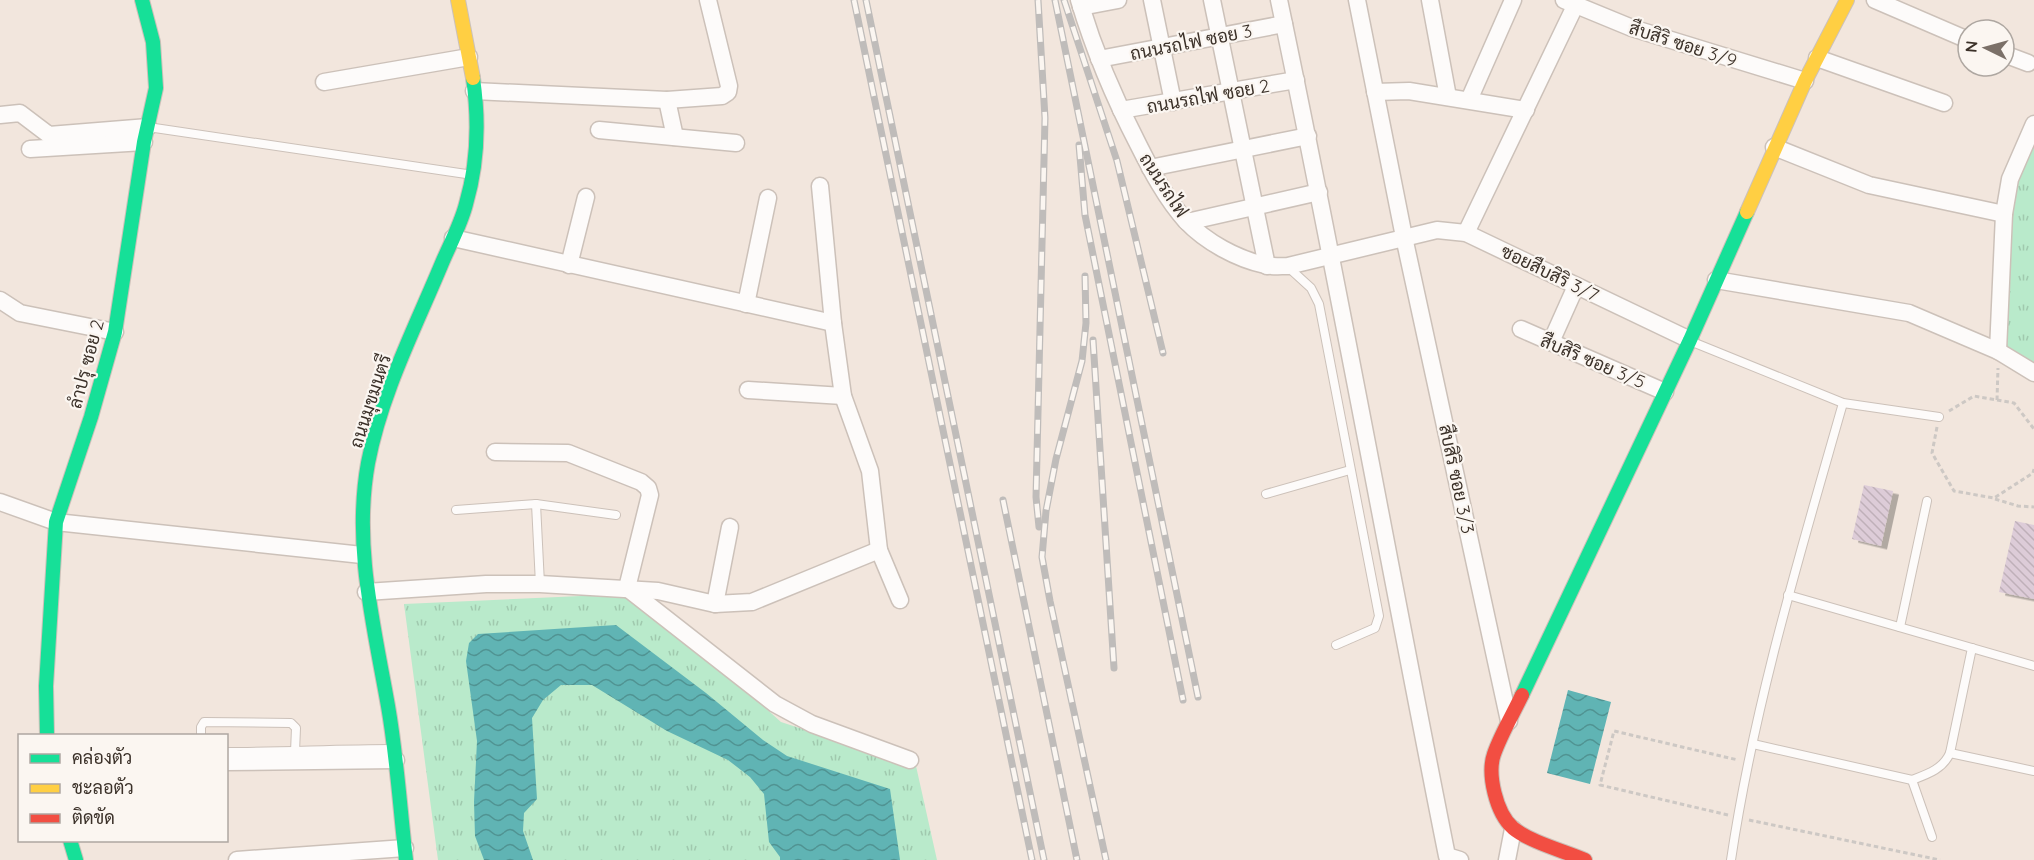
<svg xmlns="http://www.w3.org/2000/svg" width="2034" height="860" font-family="Quicksand,Sarabun,sans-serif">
<defs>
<pattern id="grass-tufts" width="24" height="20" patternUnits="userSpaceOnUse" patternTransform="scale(1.5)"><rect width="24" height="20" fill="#b9eacb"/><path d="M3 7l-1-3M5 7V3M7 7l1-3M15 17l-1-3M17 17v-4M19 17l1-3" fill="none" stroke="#a0c9ae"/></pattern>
<pattern id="water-waves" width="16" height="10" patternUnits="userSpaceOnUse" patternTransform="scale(1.5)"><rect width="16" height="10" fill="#60b4b4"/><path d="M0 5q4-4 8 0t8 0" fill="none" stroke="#509392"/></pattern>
<pattern id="building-back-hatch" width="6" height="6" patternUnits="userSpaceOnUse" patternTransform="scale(1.5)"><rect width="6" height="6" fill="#ddccd8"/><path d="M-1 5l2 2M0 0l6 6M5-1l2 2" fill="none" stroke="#bfb0b9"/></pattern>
<filter id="shadow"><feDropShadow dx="6" dy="3.5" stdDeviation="0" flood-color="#0004"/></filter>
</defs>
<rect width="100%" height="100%" fill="#f2e6dd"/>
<!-- grass -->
<g fill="url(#grass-tufts)">
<path d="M2034 124V373L1998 351 2006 215Z"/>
<path d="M625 594 709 658 781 722 916 766 937 860H438L404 604Z"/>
</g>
<!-- water -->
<g fill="url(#water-waves)">
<path d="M616 625 706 693 763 740 787 756 890 789 900 860H780V857L769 842 764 794 750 777 728 760 667 731 592 685H561L543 700 532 718 537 799 524 813 523 831 533 860H484L475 836 474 802 477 741 466 661 469 643 478 634Z"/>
<path d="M1568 690 1611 702 1590 784 1547 773Z"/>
</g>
<!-- building -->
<g fill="url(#building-back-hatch)" filter="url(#shadow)">
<path d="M1864 485 1893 491 1881 546 1852 539Z"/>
<path d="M2015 521 2034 525V599L1999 592Z"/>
</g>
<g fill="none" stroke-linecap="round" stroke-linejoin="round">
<!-- lane casing -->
<g stroke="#ccc1b9" stroke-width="10">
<g id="lane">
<path d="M148 127 473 175"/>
<path d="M1288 267 1311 288 1319 304 1379 616 1375 628 1336 645"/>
<path d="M1690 341 1843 403 1939 417"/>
<path d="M1266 494 1350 470"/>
<path d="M536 504 540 584"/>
<path d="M456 510 536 504 616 515"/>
<path d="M1788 595 2034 666"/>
<path d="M1900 627 1927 501"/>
<path d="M201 736V727L204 722 291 723 296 728 295 752"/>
<path d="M1753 744 1912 780C1928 774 1943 769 1950 753L1972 648"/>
<path d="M226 752C283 752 337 749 394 749"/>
<path d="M1950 753 2034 771"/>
<path d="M1912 780 1932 837"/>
<path d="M1731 860C1754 705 1800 554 1843 403"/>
</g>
</g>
<!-- street casing -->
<g stroke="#ccc1b9" stroke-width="19">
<g id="street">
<path d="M1079 0C1094 50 1114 98 1138 144 1151 170 1166 199 1186 221 1206 242 1237 259 1265 265 1272 267 1280 266 1288 266L1437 230 1466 233 1690 340"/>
<path d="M1152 0 1173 102"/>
<path d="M1212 0 1267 266"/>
<path d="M1279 0C1339 285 1390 571 1447 856L1460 860"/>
<path d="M1357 0 1404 237 1509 721"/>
<path d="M1430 0 1448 97"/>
<path d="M1564 0 1632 28 1805 81"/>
<path d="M1875 0 1968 40"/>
<path d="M1081 7 1118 0"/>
<path d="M2004 54 2028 63"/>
<path d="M1817 58 1944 103"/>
<path d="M1099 59 1284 24"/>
<path d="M324 82 469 57"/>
<path d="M474 91 667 100 722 96 728 92 729 86 708 0"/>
<path d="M1375 92 1409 91 1526 110"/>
<path d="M667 100 675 137"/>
<path d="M1469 100 1513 0"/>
<path d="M1121 110 1296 80"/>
<path d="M0 115 20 113 49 135 148 127"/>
<path d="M599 130 736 143"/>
<path d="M1774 147 1869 185 2004 214"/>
<path d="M30 149 144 142"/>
<path d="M1150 168 1308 136"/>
<path d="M820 186 833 323 843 396 870 471 879 550 900 600"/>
<path d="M1187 222 1319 192"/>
<path d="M1466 233 1575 6"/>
<path d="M453 238 833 323"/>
<path d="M569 265 586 197"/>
<path d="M1716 280 1909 313 1998 351 2034 373"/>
<path d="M0 300 20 313 115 332"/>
<path d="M746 304 768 198"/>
<path d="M1521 329 1665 392"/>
<path d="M1551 342 1576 286"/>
<path d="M1998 351 2004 214 2010 179 2034 124"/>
<path d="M748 390 843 396"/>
<path d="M495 452 568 453 641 482 648 488 650 495 627 588 775 704 812 724 910 760"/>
<path d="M0 502 56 522 362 555"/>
<path d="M366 592 486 584H540L658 591 715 604 752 602 879 550"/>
<path d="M715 604 730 527"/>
<path d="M226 762 396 760"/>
<path d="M237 860 405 848"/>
<path d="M1507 860 1513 829"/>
</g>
</g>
<!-- fast casing -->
<g stroke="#ccc1b9" stroke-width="16">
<g id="fast">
<path d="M1522 695 1690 340 1747 212"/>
<path d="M47 736 46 686 56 522 91 417 115 332 144 142 156 88 153 42 142 0"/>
<path d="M70 840 76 860"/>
<path d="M406 860C400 809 397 757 388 706 374 626 353 545 368 463 381 394 415 328 442 263 450 244 461 224 466 204 478 163 479 120 473 78"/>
</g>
</g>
<!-- slow casing -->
<g stroke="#ccc1b9" stroke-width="16">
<g id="slow">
<path d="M458 0 473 78"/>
<path d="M1747 212 1805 81 1847 0"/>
</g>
</g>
<!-- jam casing -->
<g stroke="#ccc1b9" stroke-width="16">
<path id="jam" d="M1522 695C1513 714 1501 734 1494 754 1487 774 1496 813 1513 828 1530 842 1564 851 1585 860"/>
</g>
<!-- path -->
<g stroke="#cdc8c4" stroke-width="3" stroke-dasharray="4.5 3" stroke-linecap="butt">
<path d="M1997 400 1998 368"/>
<path d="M1949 411 1974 396 2014 403 2034 429"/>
<path d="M1937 427 1932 453 1954 491 1994 498 2033 473 2034 469"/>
<path d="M1995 499 2018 506 2034 507"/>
<path d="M1728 815 1600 785 1614 731 1738 760"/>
<path d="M1749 820 1940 860"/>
</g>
<!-- lane -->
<use href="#lane" stroke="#fdfbfa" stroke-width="8"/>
<!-- street -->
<use href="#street" stroke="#fdfbfa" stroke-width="16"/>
<!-- fast -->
<use href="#fast" stroke="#16e098" stroke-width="14"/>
<!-- slow -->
<use href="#slow" stroke="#ffcf43" stroke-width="14"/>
<!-- jam -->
<use href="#jam" stroke="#f24e42" stroke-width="14"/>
<!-- rail casing -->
<g stroke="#bfbcba" stroke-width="7">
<g id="rail">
<path d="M854 0 1032 860"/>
<path d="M866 0 1044 860"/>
<path d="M1038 0 1045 118 1036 497 1039 527"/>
<path d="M1055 0 1198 697"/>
<path d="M1064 0 1117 161 1163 353"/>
<path d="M1079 145 1085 215 1183 700"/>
<path d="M1085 276 1086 323 1082 361 1056 459 1046 511 1042 557 1050 601 1106 860"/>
<path d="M1093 340 1114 668"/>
<path d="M1003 500 1077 860"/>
</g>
</g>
<!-- rail -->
<use href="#rail" stroke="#fbf6f1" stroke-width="4.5" stroke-dasharray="14" stroke-linecap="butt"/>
</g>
<g text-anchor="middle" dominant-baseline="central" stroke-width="4.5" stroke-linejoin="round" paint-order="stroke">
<!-- street labels -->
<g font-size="18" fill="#3b3129" stroke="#fbf6f1">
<text transform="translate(1191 42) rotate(-11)">ถนนรถไฟ ซอย 3</text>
<text transform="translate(1683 44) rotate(18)">สืบสิริ ซอย 3/9</text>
<text transform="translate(1208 96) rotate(-10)">ถนนรถไฟ ซอย 2</text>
<text transform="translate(1164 185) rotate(57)">ถนนรถไฟ</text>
<text transform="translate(1550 273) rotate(26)">ซอยสืบสิริ 3/7</text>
<text transform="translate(1593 361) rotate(23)">สืบสิริ ซอย 3/5</text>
<text transform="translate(86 364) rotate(-75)">ลำปรุ ซอย 2</text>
<text transform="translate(370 401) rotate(-72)">ถนนมุขมนตรี</text>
<text transform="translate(1457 479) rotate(78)">สืบสิริ ซอย 3/3</text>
</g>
</g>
<!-- legend -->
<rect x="18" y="734" width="210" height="108" fill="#fbf6f1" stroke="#aea7a1" stroke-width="1.5"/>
<rect x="30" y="754" width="30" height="9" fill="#16e098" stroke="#aea7a1" stroke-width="1.5"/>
<text x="72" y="764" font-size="18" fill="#3b3129">คล่องตัว</text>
<rect x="30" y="784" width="30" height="9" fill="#ffcf43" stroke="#aea7a1" stroke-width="1.5"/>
<text x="72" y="794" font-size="18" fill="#3b3129">ชะลอตัว</text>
<rect x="30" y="814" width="30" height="9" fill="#f24e42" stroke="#aea7a1" stroke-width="1.5"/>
<text x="72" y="824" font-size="18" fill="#3b3129">ติดขัด</text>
<!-- north arrow -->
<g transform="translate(1986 48) rotate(275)"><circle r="28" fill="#fbf6f1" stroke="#aea7a1" stroke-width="1.5"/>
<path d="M0-4.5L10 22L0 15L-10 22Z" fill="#7b7068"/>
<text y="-9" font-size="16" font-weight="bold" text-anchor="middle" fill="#3b3129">N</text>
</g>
</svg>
